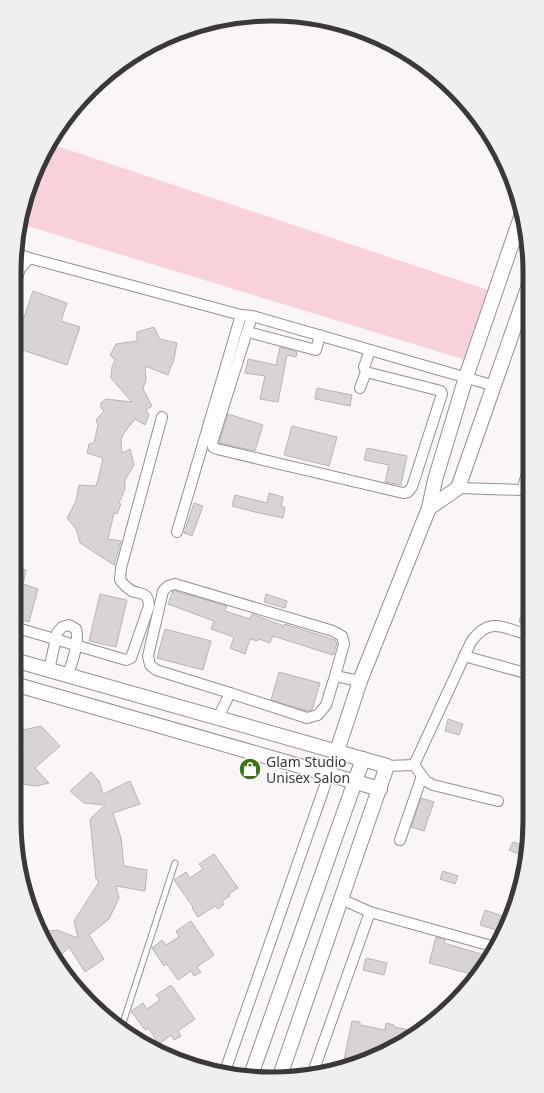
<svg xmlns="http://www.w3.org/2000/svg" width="544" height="1093" font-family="'Noto Sans',sans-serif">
<rect width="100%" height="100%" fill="#faf6f7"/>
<!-- green -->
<path fill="#f8d1db" d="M51 144 488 290 466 360 24 225 28 206 41 158Z"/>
<!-- building -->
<g fill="#d8d4d5" stroke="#b9b5b6">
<path d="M33 291 67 303 61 321 80 327 67 365 14 347Z"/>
<path d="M154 327 160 339 177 343 174 359 168 375 145 366 146 380 143 389 152 406 146 410 149 415 145 425 135 419 124 433 121 439 122 453 130 449 134 465 125 480V489L119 503 121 504 117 514 114 513 108 539 121 541 114 565 80 543 76 529 67 518 76 501 79 485 96 486 99 476 103 458 87 453 89 444 94 443 98 425 96 420 104 411 101 408V403L106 399 132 402 111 378 112 367 115 360 110 355 116 344 137 341V332Z"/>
<path d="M280 347 297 352 296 357 287 355 278 402 260 399 265 376 245 373 248 359 276 365Z"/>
<path d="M317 388 352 395 350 406 315 399Z"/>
<path d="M228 414 263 425 255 451 219 443Z"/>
<path d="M292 426 337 437 329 466 284 455Z"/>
<path d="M367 448 407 456 401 485 385 482 389 465 364 460Z"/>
<path d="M269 493 283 497 281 507H285L283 518 255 512 232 506 235 495 267 503Z"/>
<path d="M194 503 203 506 192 536 184 533Z"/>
<path d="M14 567 26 570 23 584 38 589 29 622 14 618Z"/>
<path d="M173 591H175L227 606 225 611 250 619 252 614 284 626 285 624 335 640 337 643 333 655 273 636 270 643 259 639 258 641 250 639 245 654 230 648 234 637 211 629 214 621 168 604Z"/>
<path d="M100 594 127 600 116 647 89 641Z"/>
<path d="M266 594 287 601 285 608 264 602Z"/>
<path d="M527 595H529V616L526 625 519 622Z"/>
<path d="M165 629 211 641 203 670 157 658Z"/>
<path d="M279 672 320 683 312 710 307 711 271 700Z"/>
<path d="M448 719 463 724 459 735 445 731Z"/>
<path d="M41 726 60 746 35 768 49 783 36 786 22 784 14 776V755L26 745 14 732Z"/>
<path d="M91 772 99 781 103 794 130 781 140 804 113 813 121 838 124 866 147 870 145 891 116 886 119 898 109 919 89 935 104 959 85 972 69 947 62 954 56 956 42 932 57 930 78 938 74 921 99 882 96 879 90 819 105 805 84 803 70 791Z"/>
<path d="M421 798 434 802 424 831 411 827Z"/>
<path d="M513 842 523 845 519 854 509 850Z"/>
<path d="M214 854 238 888 229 894 230 896 222 901 224 904 218 909 215 906 198 917 192 908 193 907 174 880 186 872 190 878 203 869 199 864Z"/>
<path d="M443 871 458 876 455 884 440 879Z"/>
<path d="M485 910 508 918 503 932 480 925Z"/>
<path d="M191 921 214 955 197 967 201 972 194 976 191 971 178 980 167 964 164 966 152 948 162 940 166 945 179 937 176 931Z"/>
<path d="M436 937 445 940 444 943 488 956 475 975 429 963Z"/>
<path d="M366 958 387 963 384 975 363 970Z"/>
<path d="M171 985 195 1019 178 1031 181 1036 174 1040 171 1035 159 1044 148 1028 145 1030 131 1011 143 1003 147 1009 160 1000 156 995Z"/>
<path d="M352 1021 360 1022V1025L385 1030 386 1023 394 1025V1027L416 1031 386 1052 343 1065Z"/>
</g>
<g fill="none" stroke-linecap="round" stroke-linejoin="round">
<!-- lane casing -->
<g stroke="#949091" stroke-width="7">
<path id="lane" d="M122 1026 175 863"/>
</g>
<!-- street casing -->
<g stroke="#949091" stroke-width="12">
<g id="street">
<path d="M15 253 29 258 241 315 252 316 495 386"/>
<path d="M15 282 20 269 29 258"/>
<path d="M252 316 212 443 213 447 217 449 403 493 408 492 412 487 442 394 441 391 366 372 364 367 370 350"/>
<path d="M248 332 316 350 320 335"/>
<path d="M360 388 366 372"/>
<path d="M458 488 522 490 529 492"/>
<path d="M522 490 528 471"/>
<path d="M177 532 241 315"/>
<path d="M14 627 126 660 131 658 149 606C148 592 143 595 132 591 127 588 124 585 120 580L121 568 162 417"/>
<path d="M464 656 529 674"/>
<path d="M49 670 57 633 62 627 69 625 76 629C80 643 72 661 68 675"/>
<path d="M230 693 307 718 318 715 326 705 335 676"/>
<path d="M218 718 230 693 156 670 150 665 148 656 163 591 168 586 175 584 333 631 342 636 344 644 335 676 360 681"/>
<path d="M414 765 471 642C489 616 503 628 529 635"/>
<path d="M387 766 414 765 426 781 433 785 498 801"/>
<path d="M400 840 422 776"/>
<path d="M341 899 370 912 495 947"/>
<path d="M224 1074 337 751"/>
<path d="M312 1075 370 912"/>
</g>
</g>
<!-- secondary casing -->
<g stroke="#949091" stroke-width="16">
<g id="secondary">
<path d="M429 508 458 488 528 288"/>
<path d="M14 660 387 766 280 1076"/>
<path d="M14 684 380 789"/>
<path d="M337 751 360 681 429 508 435 480 466 377 522 214"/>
<path d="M251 1075 363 759"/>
</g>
</g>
<!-- lane -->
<use href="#lane" stroke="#fff" stroke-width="5"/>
<!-- street -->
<use href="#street" stroke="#fff" stroke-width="10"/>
<!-- secondary -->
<use href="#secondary" stroke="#fff" stroke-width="14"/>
</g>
<!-- icons -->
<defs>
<g id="shop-disc" transform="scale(1.15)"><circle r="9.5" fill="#387714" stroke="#fff"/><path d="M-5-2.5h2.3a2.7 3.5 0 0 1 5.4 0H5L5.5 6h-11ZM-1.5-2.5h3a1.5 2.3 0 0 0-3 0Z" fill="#fff"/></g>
</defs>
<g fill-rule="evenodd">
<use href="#shop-disc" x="250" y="769"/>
</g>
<g text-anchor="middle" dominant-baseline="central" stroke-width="3" stroke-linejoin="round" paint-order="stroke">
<!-- poi labels -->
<g font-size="14" fill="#3a3839" stroke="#fff" text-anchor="start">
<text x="266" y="761">Glam Studio<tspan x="266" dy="16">Unisex Salon</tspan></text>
</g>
</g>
<!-- crop -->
<path d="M0 0H544V1093H0ZM272 21H272A251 251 0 0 1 523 272V821A251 251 0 0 1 272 1072H272A251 251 0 0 1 21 821V272A251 251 0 0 1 272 21Z" fill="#efefef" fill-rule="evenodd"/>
<path fill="none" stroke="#3a3839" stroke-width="5" d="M272 21H272A251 251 0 0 1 523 272V821A251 251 0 0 1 272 1072H272A251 251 0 0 1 21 821V272A251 251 0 0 1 272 21Z"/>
</svg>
